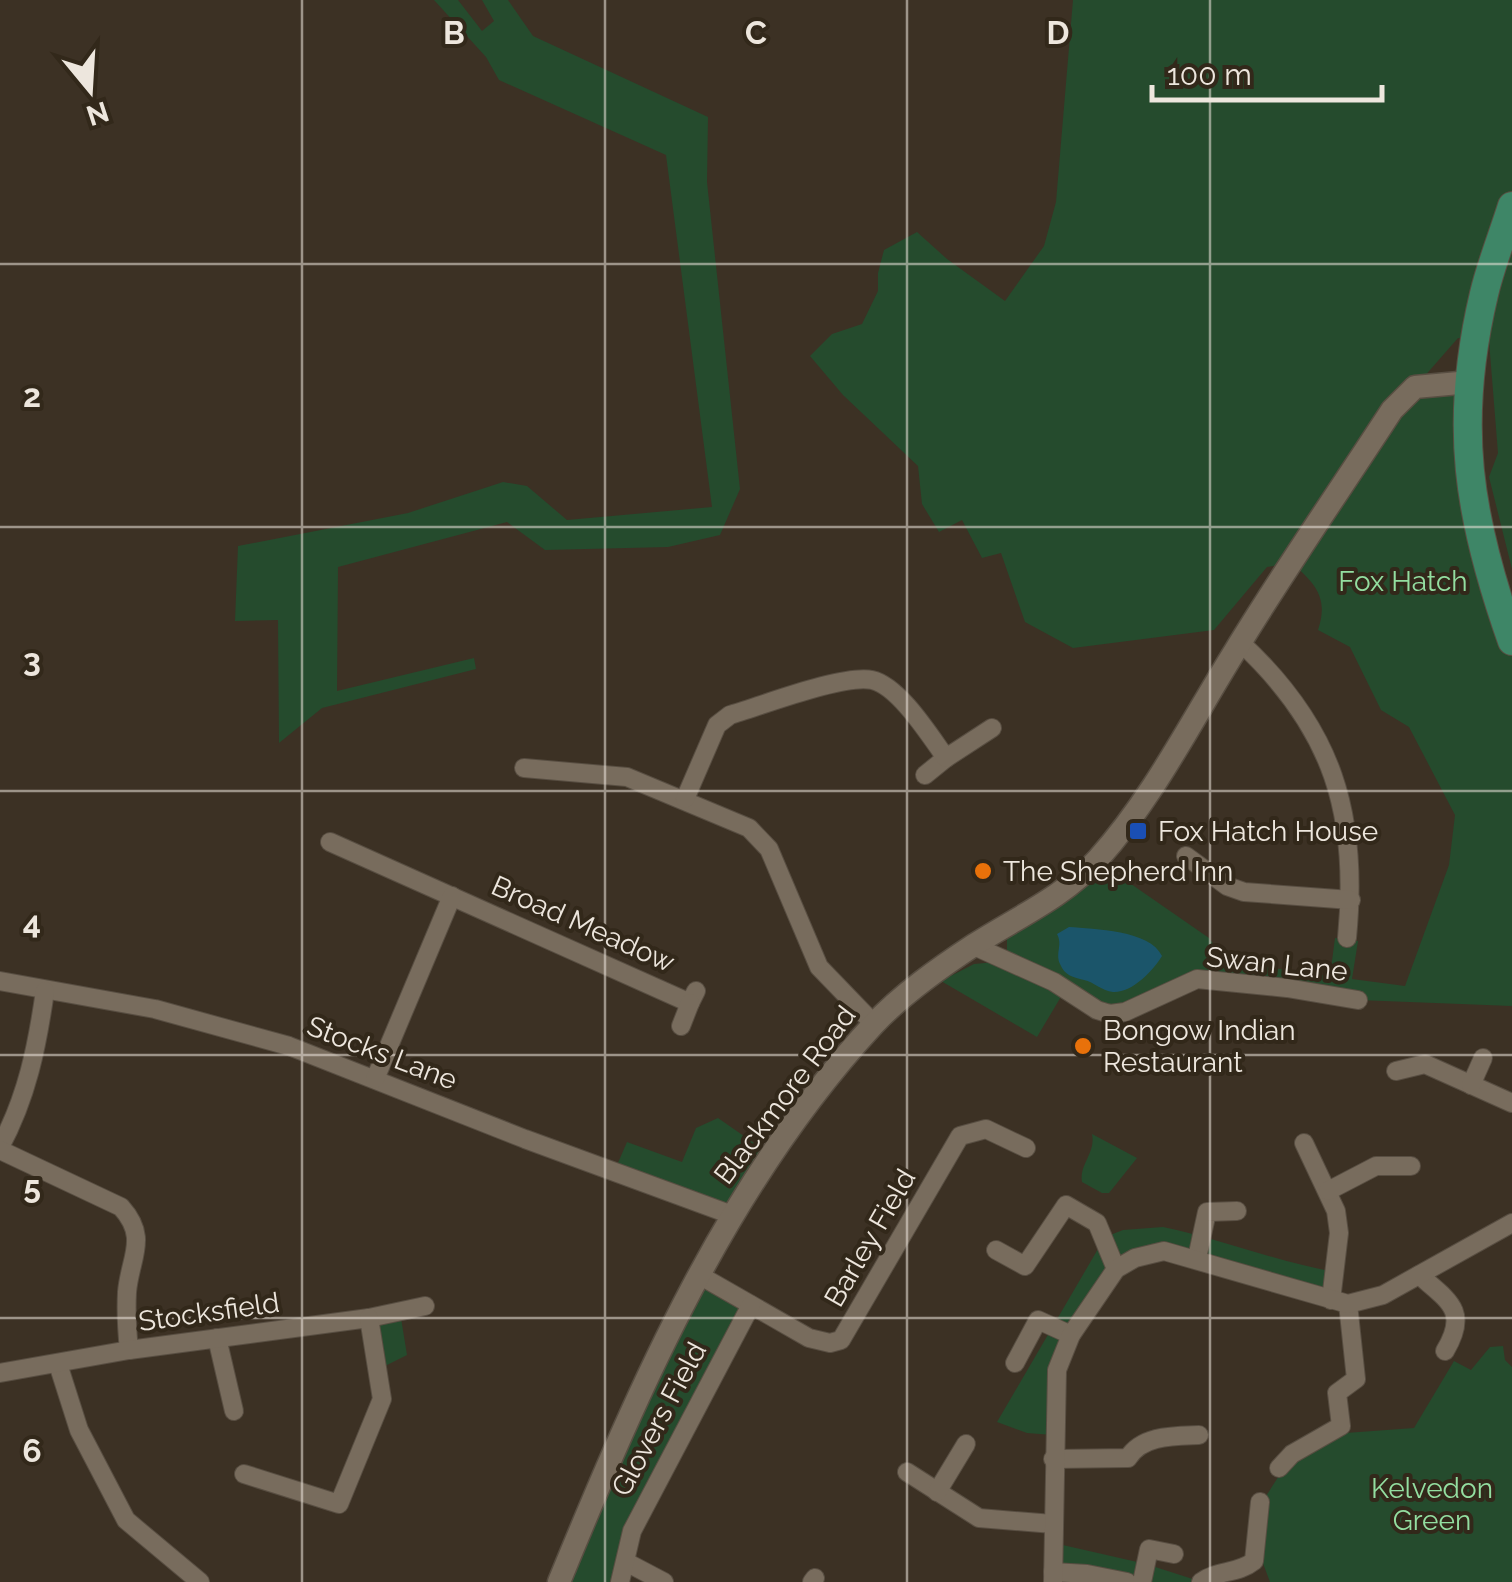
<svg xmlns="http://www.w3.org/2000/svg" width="1512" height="1582" font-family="Raleway,sans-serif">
<rect width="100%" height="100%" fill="#3c3124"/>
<!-- green -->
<g fill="#254b2d">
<path d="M434 0H458L482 31 494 21 482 0H508L533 36 708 117 707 182 740 489 720 535 668 547 545 550 507 522 338 567 337 691 474 658 476 669 322 708 279 743 278 620 235 621 238 546 408 513 503 482 527 486 567 520 712 507 666 155 499 80 486 57Z"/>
<path d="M1073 0H1512V569L1489 477 1498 453 1489 341 1458 338 1416 386 1470 382 1467 413 1512 641V1006L1358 1000 1209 981 1125 1012 1065 990 1037 1037 941 981 974 964 1007 961V936L1108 868 1209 938 1221 955 1273 968 1330 976 1335 938 1358 941 1352 979 1405 986 1449 865 1455 815 1409 727 1381 710 1350 647 1318 630C1329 597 1315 584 1292 563L1267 567 1214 630 1073 648 1025 622 1001 553 982 558 962 520 939 532 922 504 918 466 843 395 810 356 832 334 862 324 878 291V273L884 250 917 232 947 259 1005 301 1044 246 1056 202Z"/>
<path d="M718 1118 771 1155 732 1215 614 1172 627 1142 682 1162 696 1128Z"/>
<path d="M1092 1134 1137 1158 1109 1193H1102L1082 1182C1079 1164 1096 1153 1092 1134Z"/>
<path d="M1163 1227C1221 1239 1275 1261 1334 1272L1331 1300 1189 1256 1135 1258 1071 1335 1053 1435 1027 1433 997 1422 1105 1237 1123 1230Z"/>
<path d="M699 1275 751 1305 632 1531 621 1582H559Z"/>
<path d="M400 1312 407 1355 379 1369 369 1318Z"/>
<path d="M1503 1346 1505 1360 1512 1367V1582H1270L1261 1558 1263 1512 1266 1496 1282 1471 1332 1434 1414 1428 1454 1361 1471 1370 1490 1347Z"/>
<path d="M1054 1543 1146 1564 1202 1582H1127L1053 1572Z"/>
</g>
<!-- water -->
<path fill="#1b556a" d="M1069 927C1094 929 1150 930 1162 956 1153 971 1132 993 1113 992 1102 991 1094 982 1084 980 1073 977 1065 976 1060 964 1055 953 1063 945 1057 934Z"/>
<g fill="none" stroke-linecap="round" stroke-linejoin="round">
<!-- minor casing -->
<g stroke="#584e42" stroke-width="20">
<g id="minor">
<path d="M1240 642C1333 728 1359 814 1347 938"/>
<path d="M524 768 627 777 749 828 769 849 819 967 874 1024"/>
<path d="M925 775 946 758"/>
<path d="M685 799 717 725 730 715C761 706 843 674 872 680 899 686 930 736 946 758L992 728"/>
<path d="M330 842 690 1003 696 991"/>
<path d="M1186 856 1227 886 1244 892 1351 900"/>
<path d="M974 946 1054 982 1097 1010 1110 1014 1125 1012 1197 979 1287 988 1358 1000"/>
<path d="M0 981 155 1009 289 1046 525 1139 732 1215"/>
<path d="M681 1026 690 1003"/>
<path d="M1396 1071 1425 1064 1512 1103"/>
<path d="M375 1079 452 896"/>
<path d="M1471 1085 1483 1058"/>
<path d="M1304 1143 1336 1211 1339 1233 1331 1300"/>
<path d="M0 1147C27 1097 37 1047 45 991"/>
<path d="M0 1150 121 1207C149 1238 130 1257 127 1292 126 1311 127 1331 129 1350"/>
<path d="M1328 1191 1376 1166H1411"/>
<path d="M996 1250 1025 1266 1066 1205 1097 1223 1116 1269"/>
<path d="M1197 1258 1207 1212 1237 1211"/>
<path d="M699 1275 809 1338 830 1343 841 1340 960 1136 986 1129 1026 1148"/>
<path d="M1419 1275C1449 1301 1469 1311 1445 1351"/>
<path d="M217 1338 234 1411"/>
<path d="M1015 1363 1038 1320 1071 1335"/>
<path d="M58 1364 79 1430 126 1520 200 1582"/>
<path d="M0 1373 129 1350 369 1318 425 1306"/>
<path d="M1053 1459 1128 1458C1142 1435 1174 1436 1199 1435"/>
<path d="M1279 1468 1292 1454 1341 1426 1337 1393 1356 1379 1348 1304"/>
<path d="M907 1472 979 1518 1053 1524"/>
<path d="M244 1474 339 1504 382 1399 369 1318"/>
<path d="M937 1492 966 1444"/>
<path d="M626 1562 664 1582"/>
<path d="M1053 1572 1087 1574 1127 1582"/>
<path d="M620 1582 632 1531 751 1305"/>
<path d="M812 1582 815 1578"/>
<path d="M1053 1582 1057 1370 1071 1335 1116 1269 1135 1258 1164 1251 1348 1304 1383 1295 1512 1223"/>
<path d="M1142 1582 1149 1549 1174 1554"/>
<path d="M1201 1582C1217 1570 1238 1574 1254 1561L1260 1502"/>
</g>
</g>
<!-- tertiary casing -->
<g stroke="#584e42" stroke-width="25">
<path id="tertiary" d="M559 1582C640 1385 727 1183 873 1025 902 994 939 968 974 945 1016 918 1064 897 1098 859 1153 798 1192 720 1235 651 1285 569 1340 490 1392 410L1415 387 1470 382"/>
</g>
<!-- primary casing -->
<g stroke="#584e42" stroke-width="30">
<path id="primary" d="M1512 206C1503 235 1491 264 1484 294 1453 424 1468 517 1512 641"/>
</g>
<!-- minor -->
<use href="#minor" stroke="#786c5d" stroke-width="18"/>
<!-- tertiary -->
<use href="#tertiary" stroke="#786c5d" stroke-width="22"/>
<!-- primary -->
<use href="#primary" stroke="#3e8667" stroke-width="28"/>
</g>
<!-- grid -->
<path fill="none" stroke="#ede6dd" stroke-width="2.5" stroke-opacity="0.55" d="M302 0V1582M605 0V1582M907 0V1582M1210 0V1582M0 264H1512M0 527H1512M0 791H1512M0 1055H1512M0 1318H1512"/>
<!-- markers -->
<rect fill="#1a4fb4" stroke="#32281a" stroke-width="4" x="1128" y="821" width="20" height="20" rx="5"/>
<g fill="#e8710a" stroke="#32281a" stroke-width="4">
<circle cx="983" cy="871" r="10"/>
<circle cx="1083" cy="1046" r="10"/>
</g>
<g text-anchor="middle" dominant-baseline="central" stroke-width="8" stroke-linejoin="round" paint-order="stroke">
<!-- park labels -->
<g font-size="28" fill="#93dea0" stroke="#32281a">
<text x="1403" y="581">Fox Hatch</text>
<text x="1432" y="1488">Kelvedon<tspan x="1432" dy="32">Green</tspan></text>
</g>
<!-- poi labels -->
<g font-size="28" fill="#ede6dd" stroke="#32281a" text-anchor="start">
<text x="1158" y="831">Fox Hatch House</text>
<text x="1003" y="871">The Shepherd Inn</text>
<text x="1103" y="1030">Bongow Indian<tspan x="1103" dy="32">Restaurant</tspan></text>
</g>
<!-- street labels -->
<g font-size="28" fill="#ede6dd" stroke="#32281a">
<text transform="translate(583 924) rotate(24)">Broad Meadow</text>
<text transform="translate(1277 964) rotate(6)">Swan Lane</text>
<text transform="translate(382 1053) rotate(21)">Stocks Lane</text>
<text transform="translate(785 1095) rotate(-53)">Blackmore Road</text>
<text transform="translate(870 1238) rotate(-60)">Barley Field</text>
<text transform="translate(209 1312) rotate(-8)">Stocksfield</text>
<text transform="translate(659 1419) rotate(-62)">Glovers Field</text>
</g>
</g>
<g font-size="32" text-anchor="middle" font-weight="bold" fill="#ede6dd" stroke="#32281a" stroke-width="8" stroke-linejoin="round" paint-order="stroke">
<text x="454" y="44">B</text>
<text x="756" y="44">C</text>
<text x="1058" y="44">D</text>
<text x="32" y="407">2</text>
<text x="32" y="671">3</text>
<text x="32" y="934">4</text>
<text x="32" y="1198">5</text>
<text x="32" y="1462">6</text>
</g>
<!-- north arrow -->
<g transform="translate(90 90) rotate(162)" stroke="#32281a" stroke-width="8" paint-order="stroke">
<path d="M0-8L18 38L0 25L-18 38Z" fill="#ede6dd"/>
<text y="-15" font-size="28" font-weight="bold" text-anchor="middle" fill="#ede6dd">N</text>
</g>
<!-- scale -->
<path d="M1152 85v15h230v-15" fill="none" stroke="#ede6dd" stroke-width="5"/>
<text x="1167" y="85" font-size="30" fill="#ede6dd" stroke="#32281a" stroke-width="8" paint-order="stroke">100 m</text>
</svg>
